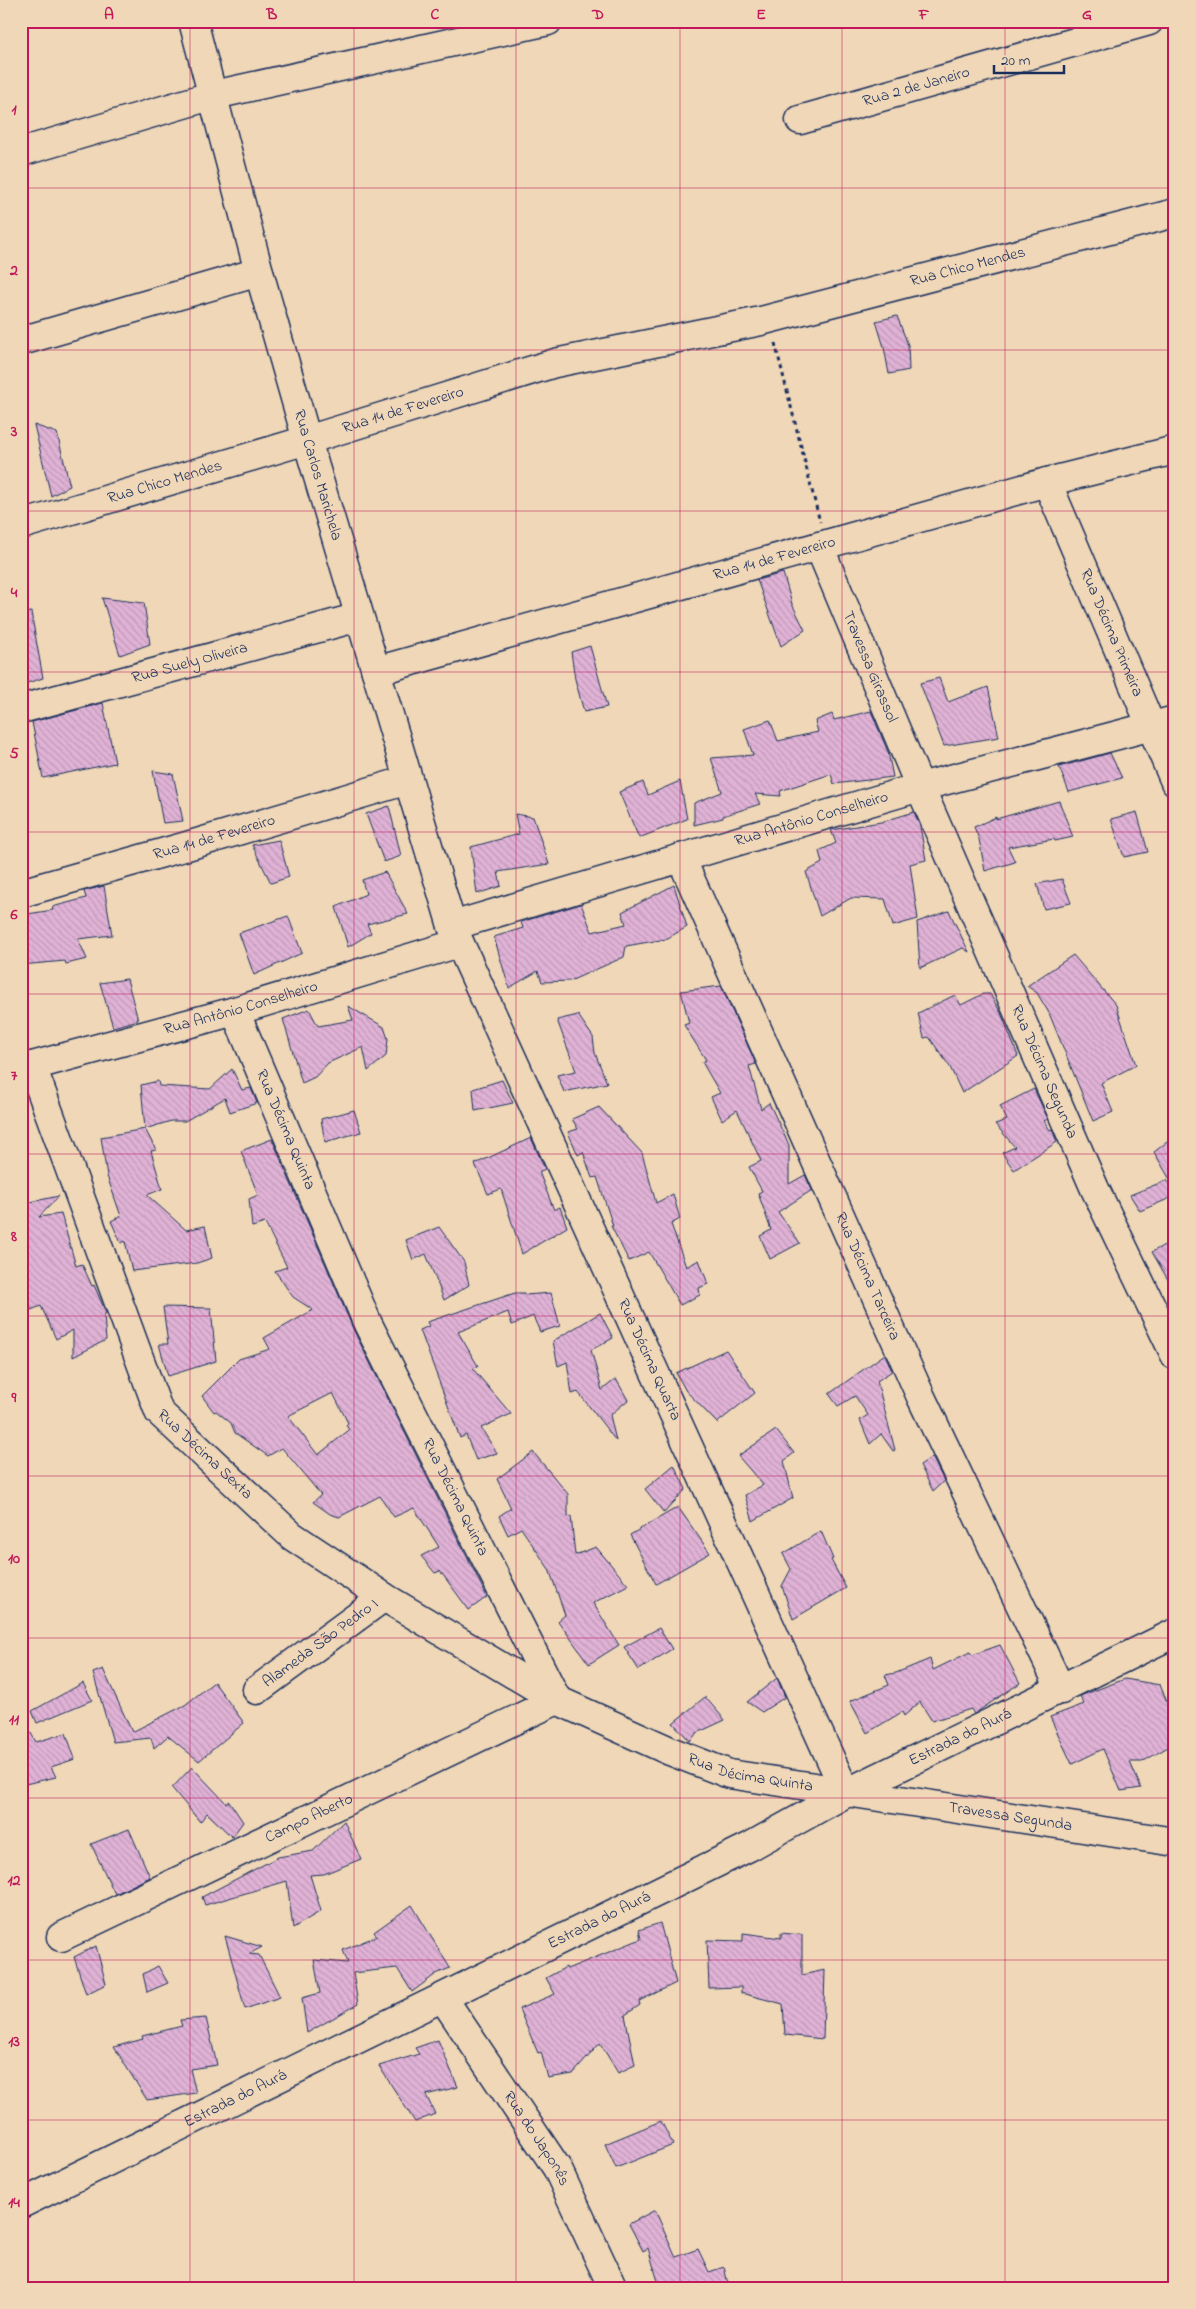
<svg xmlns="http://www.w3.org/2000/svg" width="1196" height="2309" font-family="'Indie Flower',sans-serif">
<defs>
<pattern id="building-back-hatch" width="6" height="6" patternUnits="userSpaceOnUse" patternTransform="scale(1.25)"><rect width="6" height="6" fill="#e0b2d5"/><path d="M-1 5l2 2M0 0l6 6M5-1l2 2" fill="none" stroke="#c099b9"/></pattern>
</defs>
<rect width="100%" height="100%" fill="#efd7b7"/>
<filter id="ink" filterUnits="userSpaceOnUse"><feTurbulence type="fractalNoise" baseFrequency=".02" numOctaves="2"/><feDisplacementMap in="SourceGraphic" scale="10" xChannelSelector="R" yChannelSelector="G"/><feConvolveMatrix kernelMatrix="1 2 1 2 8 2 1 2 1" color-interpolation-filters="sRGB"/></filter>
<g filter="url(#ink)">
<!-- building -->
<g fill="url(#building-back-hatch)" stroke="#1b2f5e" fill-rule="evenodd">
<path d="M897 316 908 345 909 370 889 374 884 347 876 321Z"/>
<path d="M34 425 57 433 70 486 51 496Z"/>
<path d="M783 573 792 604 805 630 781 646 757 580Z"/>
<path d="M102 598 144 603 150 644 120 655Z"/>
<path d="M31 612 43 678 21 685V613Z"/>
<path d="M590 646 607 707 584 712 575 679 571 652Z"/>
<path d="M939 678 948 702 988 687 999 737 944 746 920 683Z"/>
<path d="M103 703 115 763 43 778 32 722Z"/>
<path d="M871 711 888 752 893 777 834 784 831 774 780 791 781 796 755 794 760 804 723 816V818L694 825V803L722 792 711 758 753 755 744 729 770 720 778 741 818 732 815 721 832 714 834 720Z"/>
<path d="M1110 753 1122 778 1069 792 1059 767Z"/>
<path d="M153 771 173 774 183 821 163 823Z"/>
<path d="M680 781 687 819 639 838 619 792 643 782 648 795Z"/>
<path d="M1059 801 1073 837 1055 841 1054 839 1008 847 1015 862 985 871 979 839 974 827 996 817V819Z"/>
<path d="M389 806 401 856 384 862 366 814Z"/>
<path d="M914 812 920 826 926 860 910 864 918 919 893 926 885 899 851 898 820 916 806 872 822 863 819 851 836 843 831 830 881 822Z"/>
<path d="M1137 812 1148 852 1124 857 1111 819Z"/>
<path d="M515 814 533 817 549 864 498 872 501 886 477 894 471 847 519 834Z"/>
<path d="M279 840 289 877 271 883 252 845Z"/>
<path d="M385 872 408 914 367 924 371 933 348 947 336 907 366 894 362 880Z"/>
<path d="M1062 879 1071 903 1044 909 1037 884Z"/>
<path d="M674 885 687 927 666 939 626 946 624 957 570 981 542 982 538 971 509 988 494 937 523 928 521 922 581 904 592 932 626 924 622 912Z"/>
<path d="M104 886 112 935 78 939 87 959 66 964 65 961 21 965V915L53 910 52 907 86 898 84 891Z"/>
<path d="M949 911 969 952 963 948 920 968 917 922Z"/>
<path d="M288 916 302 953 254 975 239 933Z"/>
<path d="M1073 955 1116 1005 1136 1065 1101 1083 1113 1112 1093 1121 1049 1013 1037 993 1027 986Z"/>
<path d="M127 979 138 1020 113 1027 100 983Z"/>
<path d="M721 986 756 1064 749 1066 761 1109 769 1103 789 1145V1184L805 1175 812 1190 778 1212 800 1243 770 1259 760 1236 771 1230 758 1193 762 1191 749 1167 761 1161 737 1110 722 1120 711 1097 720 1093 702 1062 706 1060 684 1025 689 1023 681 991Z"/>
<path d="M983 994H990L1001 1013 1018 1056 962 1093 950 1067 929 1037 924 1038 918 1013 955 995 961 1005Z"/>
<path d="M348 1006 384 1027 388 1039 386 1056 368 1071 363 1047 328 1063 315 1077 302 1083 283 1019 309 1009 318 1026 353 1020Z"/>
<path d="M578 1015 593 1037 595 1053 607 1083 564 1092 557 1075 576 1071 557 1020Z"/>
<path d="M232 1069 242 1090 251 1088 257 1103 230 1112 225 1098 185 1121H171L145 1129 141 1085 158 1081 159 1086 210 1089Z"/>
<path d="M502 1080 513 1103 475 1111 473 1089Z"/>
<path d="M1034 1089 1048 1119 1044 1121 1050 1130 1052 1129 1057 1142 1014 1170 1002 1153 1015 1147 995 1124 1007 1120 1000 1106Z"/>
<path d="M599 1107 642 1153 656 1203 673 1194 680 1219 671 1224 686 1267 699 1260 708 1284 699 1288 700 1295 680 1305 649 1252 629 1261 611 1226H613L597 1177 592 1178 583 1152 578 1155 568 1132 578 1129 572 1119Z"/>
<path d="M354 1110 361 1132 325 1142 321 1119Z"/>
<path d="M145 1129 156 1150 151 1151 162 1189 147 1195 186 1230 205 1226 212 1258 197 1263 132 1271 125 1241 121 1243 111 1221 121 1216 107 1176 101 1137Z"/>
<path d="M1175 1136V1188L1154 1152Z"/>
<path d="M531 1138 545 1169 539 1172 554 1210 560 1207 567 1227 522 1254 501 1189 488 1194 475 1164Z"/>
<path d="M272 1139 354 1331 487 1597 469 1610 440 1571 435 1573 421 1556 439 1547 414 1508 394 1517 380 1496 339 1517 330 1514 313 1502 321 1495 282 1448 268 1456 235 1433 231 1423 216 1411 214 1412 202 1396 239 1359 270 1349 264 1338 313 1310 293 1297 275 1271 287 1267 265 1223 252 1227 249 1199 258 1195 241 1151ZM333 1393 348 1423 346 1425 349 1430 318 1455 288 1416Z"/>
<path d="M1167 1180 1175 1196 1140 1211 1130 1195Z"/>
<path d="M59 1196 39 1217 61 1214 76 1266 82 1264 92 1286 94 1285 106 1313 104 1315 106 1340 73 1357V1330L56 1339 41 1306 31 1310 21 1270V1204Z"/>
<path d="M439 1227 464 1262 469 1285 444 1300 426 1254 413 1260 406 1240Z"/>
<path d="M1175 1239V1292L1152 1252Z"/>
<path d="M515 1293H524L525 1295 551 1293 560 1326 540 1332 533 1316 512 1325 508 1312 458 1332 478 1366 473 1369 511 1414 481 1428 497 1453 476 1460 466 1435 460 1438 420 1330 429 1326 427 1322Z"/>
<path d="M163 1307 211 1308 216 1361 168 1376 159 1344H168Z"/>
<path d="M600 1313 613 1338 591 1350 602 1390 616 1379 628 1400 610 1415 616 1441 578 1392 572 1394 567 1362 558 1366 553 1341Z"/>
<path d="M726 1350 755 1393 717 1423 686 1391 676 1373Z"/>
<path d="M885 1354 892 1371 877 1381 895 1450 893 1451 881 1434 870 1444 860 1420 868 1415 855 1396 838 1406 829 1394Z"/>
<path d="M776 1430 794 1453 784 1461 793 1498 753 1521 745 1495 763 1485 738 1456Z"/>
<path d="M533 1452 568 1494V1517L571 1516 575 1555 596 1547 628 1585 593 1603 619 1645 589 1664 558 1621 565 1615 549 1569 521 1528 508 1535 499 1516 511 1508 497 1479Z"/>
<path d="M932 1457 944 1481 933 1491 920 1465Z"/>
<path d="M674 1465 686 1489 664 1513 645 1489Z"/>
<path d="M678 1507 710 1553 656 1584 630 1535Z"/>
<path d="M821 1531 833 1559 831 1560 846 1588 793 1619 782 1586 791 1569 783 1554Z"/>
<path d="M659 1628 672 1649 639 1670 624 1647Z"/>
<path d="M1000 1645 1020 1683 974 1714 971 1709 932 1721 920 1702 904 1716 902 1712 867 1733 850 1701 889 1685 885 1675 896 1673 930 1659 933 1670 970 1652 972 1655Z"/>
<path d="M103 1669 132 1732 185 1705 214 1682 244 1723 199 1761 168 1736 154 1748 151 1738 113 1742 93 1673Z"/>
<path d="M777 1678 785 1697 762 1712 747 1702Z"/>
<path d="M1125 1679 1160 1685 1175 1721V1743L1142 1762H1130L1141 1788 1121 1791 1103 1749 1072 1764 1050 1717 1084 1704 1080 1696Z"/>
<path d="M83 1683 92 1700 37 1723 32 1711Z"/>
<path d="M705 1697 725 1720 697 1733 690 1741 673 1723Z"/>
<path d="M21 1716 36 1742 66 1733 75 1759 51 1767 56 1777 21 1785Z"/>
<path d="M192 1767 226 1803 229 1801 243 1822 232 1837 207 1813 200 1822 172 1788Z"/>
<path d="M344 1821 361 1859 324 1874 310 1875 321 1911 293 1928 287 1881 205 1905 202 1897 278 1857 313 1851Z"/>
<path d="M129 1829 150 1877 115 1894 91 1844Z"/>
<path d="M412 1905 450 1968 436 1974 412 1992 397 1968 353 1973 358 2004 307 2033 302 1998 320 1993 314 1960 348 1963 343 1950 377 1936 374 1932Z"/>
<path d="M660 1923 676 1983 639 2001 640 2005 625 2015 635 2065 618 2073 600 2043 573 2074 548 2078 541 2052 538 2053 519 2009 555 1994 546 1978 566 1967 567 1969 641 1939 639 1930Z"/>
<path d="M743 1933 781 1938V1933L802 1935V1975L825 1970 823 2039 785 2035 783 2004 741 1993V1987L709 1988 707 1940 743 1941Z"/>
<path d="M225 1936 262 1947 249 1954 259 1955 280 1997 245 2009Z"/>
<path d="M96 1946 106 1984 86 1994 74 1957Z"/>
<path d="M158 1966 168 1983 147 1992 143 1974Z"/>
<path d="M206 2018 217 2065 190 2069 196 2093 147 2100 114 2047 143 2039 142 2036 182 2026 180 2020Z"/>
<path d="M438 2040 458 2087 426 2095 435 2114 415 2122 379 2066 419 2054 415 2048Z"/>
<path d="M661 2121 673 2145 616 2168 605 2144Z"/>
<path d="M655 2210 676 2257 698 2249 709 2272 724 2267 729 2288H660L648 2248 643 2251 629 2224Z"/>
</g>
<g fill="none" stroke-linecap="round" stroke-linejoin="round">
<!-- street casing -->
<g stroke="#1b2f5e" stroke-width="31">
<g id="street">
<path id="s1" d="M193 21 259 272 307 440 452 926 846 1793"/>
<path id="s2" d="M800 120 1149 21"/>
<path d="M21 152 214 95 548 21"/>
<path d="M21 341 259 272"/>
<path id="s3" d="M1047 482 1175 782"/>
<path id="s4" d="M21 525 307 440 555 363 761 321 1175 213"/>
<path id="s5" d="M819 546 920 787 1095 1189 1175 1355"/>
<path id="s6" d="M376 671 1047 482 1175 450"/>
<path id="s7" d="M21 709 359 617"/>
<path id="s8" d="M681 858 921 1397 1061 1690"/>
<path id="s9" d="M21 893 194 844 408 780"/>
<path id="s10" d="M452 926 920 787 1175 720"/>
<path id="s11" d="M235 1011 368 1324 557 1700"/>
<path id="s12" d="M32 1066 159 1412 292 1536 384 1597 557 1700 670 1751 729 1774 1175 1842"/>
<path id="s13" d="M21 1069 235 1011 459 943"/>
<path id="s14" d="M257 1690 384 1597"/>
<path id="s15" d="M61 1937 557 1700"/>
<path id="s16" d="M443 1998 557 2168 613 2288"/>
</g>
</g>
<!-- secondary casing -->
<g stroke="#1b2f5e" stroke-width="31">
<g id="secondary">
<path id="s17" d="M21 2204 749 1847 846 1793 1175 1633"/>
</g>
</g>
<!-- path -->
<path stroke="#1b2f5e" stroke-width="3" stroke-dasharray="4 4" stroke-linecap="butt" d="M775 343 820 522"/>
<!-- street -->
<use href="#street" stroke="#efd7b7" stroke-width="28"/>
<!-- secondary -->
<use href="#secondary" stroke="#efd7b7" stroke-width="28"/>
</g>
</g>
<!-- grid -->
<path fill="none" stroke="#c2185b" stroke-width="1" stroke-opacity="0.55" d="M190 21V2288M354 21V2288M516 21V2288M680 21V2288M842 21V2288M1005 21V2288M21 188H1175M21 350H1175M21 511H1175M21 672H1175M21 832H1175M21 994H1175M21 1154H1175M21 1316H1175M21 1476H1175M21 1638H1175M21 1798H1175M21 1960H1175M21 2120H1175"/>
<g text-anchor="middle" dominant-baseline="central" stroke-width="4.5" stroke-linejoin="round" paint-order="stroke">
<!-- street labels -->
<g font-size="16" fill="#1b2f5e" stroke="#efd7b7">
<text stroke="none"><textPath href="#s2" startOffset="121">Rua 2 de Janeiro</textPath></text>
<text stroke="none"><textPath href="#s4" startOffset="982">Rua Chico Mendes</textPath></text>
<text stroke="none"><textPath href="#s4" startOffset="399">Rua 14 de Fevereiro</textPath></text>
<text stroke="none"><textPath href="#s1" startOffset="471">Rua Carlos Marichela</textPath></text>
<text stroke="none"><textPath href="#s4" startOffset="150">Rua Chico Mendes</textPath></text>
<text stroke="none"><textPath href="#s6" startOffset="414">Rua 14 de Fevereiro</textPath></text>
<text stroke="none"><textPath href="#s3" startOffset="164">Rua Décima Primeira</textPath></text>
<text stroke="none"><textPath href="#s7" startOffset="175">Rua Suely Oliveira</textPath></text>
<text stroke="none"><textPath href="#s5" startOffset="131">Travessa Girassol</textPath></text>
<text stroke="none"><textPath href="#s10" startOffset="375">Rua Antônio Conselheiro</textPath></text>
<text stroke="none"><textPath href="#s9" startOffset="201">Rua 14 de Fevereiro</textPath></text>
<text stroke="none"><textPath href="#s13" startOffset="228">Rua Antônio Conselheiro</textPath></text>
<text stroke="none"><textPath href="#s5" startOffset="572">Rua Décima Segunda</textPath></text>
<text stroke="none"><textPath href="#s11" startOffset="129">Rua Décima Quinta</textPath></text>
<text stroke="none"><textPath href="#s8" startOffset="458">Rua Décima Tarceira</textPath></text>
<text stroke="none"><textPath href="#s1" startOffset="1418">Rua Décima Quarta</textPath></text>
<text stroke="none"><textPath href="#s12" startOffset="431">Rua Décima Sexta</textPath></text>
<text stroke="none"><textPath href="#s11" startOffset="534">Rua Décima Quinta</textPath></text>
<text stroke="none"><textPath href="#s14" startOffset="79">Alameda São Pedro I</textPath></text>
<text stroke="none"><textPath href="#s17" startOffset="1049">Estrada do Aurá</textPath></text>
<text stroke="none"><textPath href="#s12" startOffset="1070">Rua Décima Quinta</textPath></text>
<text stroke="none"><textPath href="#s12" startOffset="1334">Travessa Segunda</textPath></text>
<text stroke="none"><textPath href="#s15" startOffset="275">Campo Aberto</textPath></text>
<text stroke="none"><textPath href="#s17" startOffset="644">Estrada do Aurá</textPath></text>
<text stroke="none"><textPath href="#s17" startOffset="239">Estrada do Aurá</textPath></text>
<text stroke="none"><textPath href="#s16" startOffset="169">Rua do Japonês</textPath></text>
</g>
</g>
<!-- margin -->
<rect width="1196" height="2309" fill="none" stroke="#efd7b7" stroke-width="55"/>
<!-- scale -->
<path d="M994 65v8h70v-8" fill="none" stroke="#1b2f5e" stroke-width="2.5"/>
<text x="1001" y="65" font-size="15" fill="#1b2f5e" stroke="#efd7b7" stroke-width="4" paint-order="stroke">20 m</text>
<rect x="28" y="28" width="1140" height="2254" fill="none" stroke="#c2185b" stroke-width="2"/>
<g font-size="16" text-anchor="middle" font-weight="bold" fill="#c2185b">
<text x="109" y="19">A</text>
<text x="272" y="19">B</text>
<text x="435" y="19">C</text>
<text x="598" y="19">D</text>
<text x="761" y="19">E</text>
<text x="924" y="19">F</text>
<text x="1087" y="19">G</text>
<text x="14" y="114">1</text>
<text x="14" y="275">2</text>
<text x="14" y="436">3</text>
<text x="14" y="597">4</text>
<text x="14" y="758">5</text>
<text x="14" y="919">6</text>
<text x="14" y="1080">7</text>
<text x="14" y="1241">8</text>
<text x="14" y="1402">9</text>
<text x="14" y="1563">10</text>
<text x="14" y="1724">11</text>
<text x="14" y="1885">12</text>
<text x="14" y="2046">13</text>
<text x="14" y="2207">14</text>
</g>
</svg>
